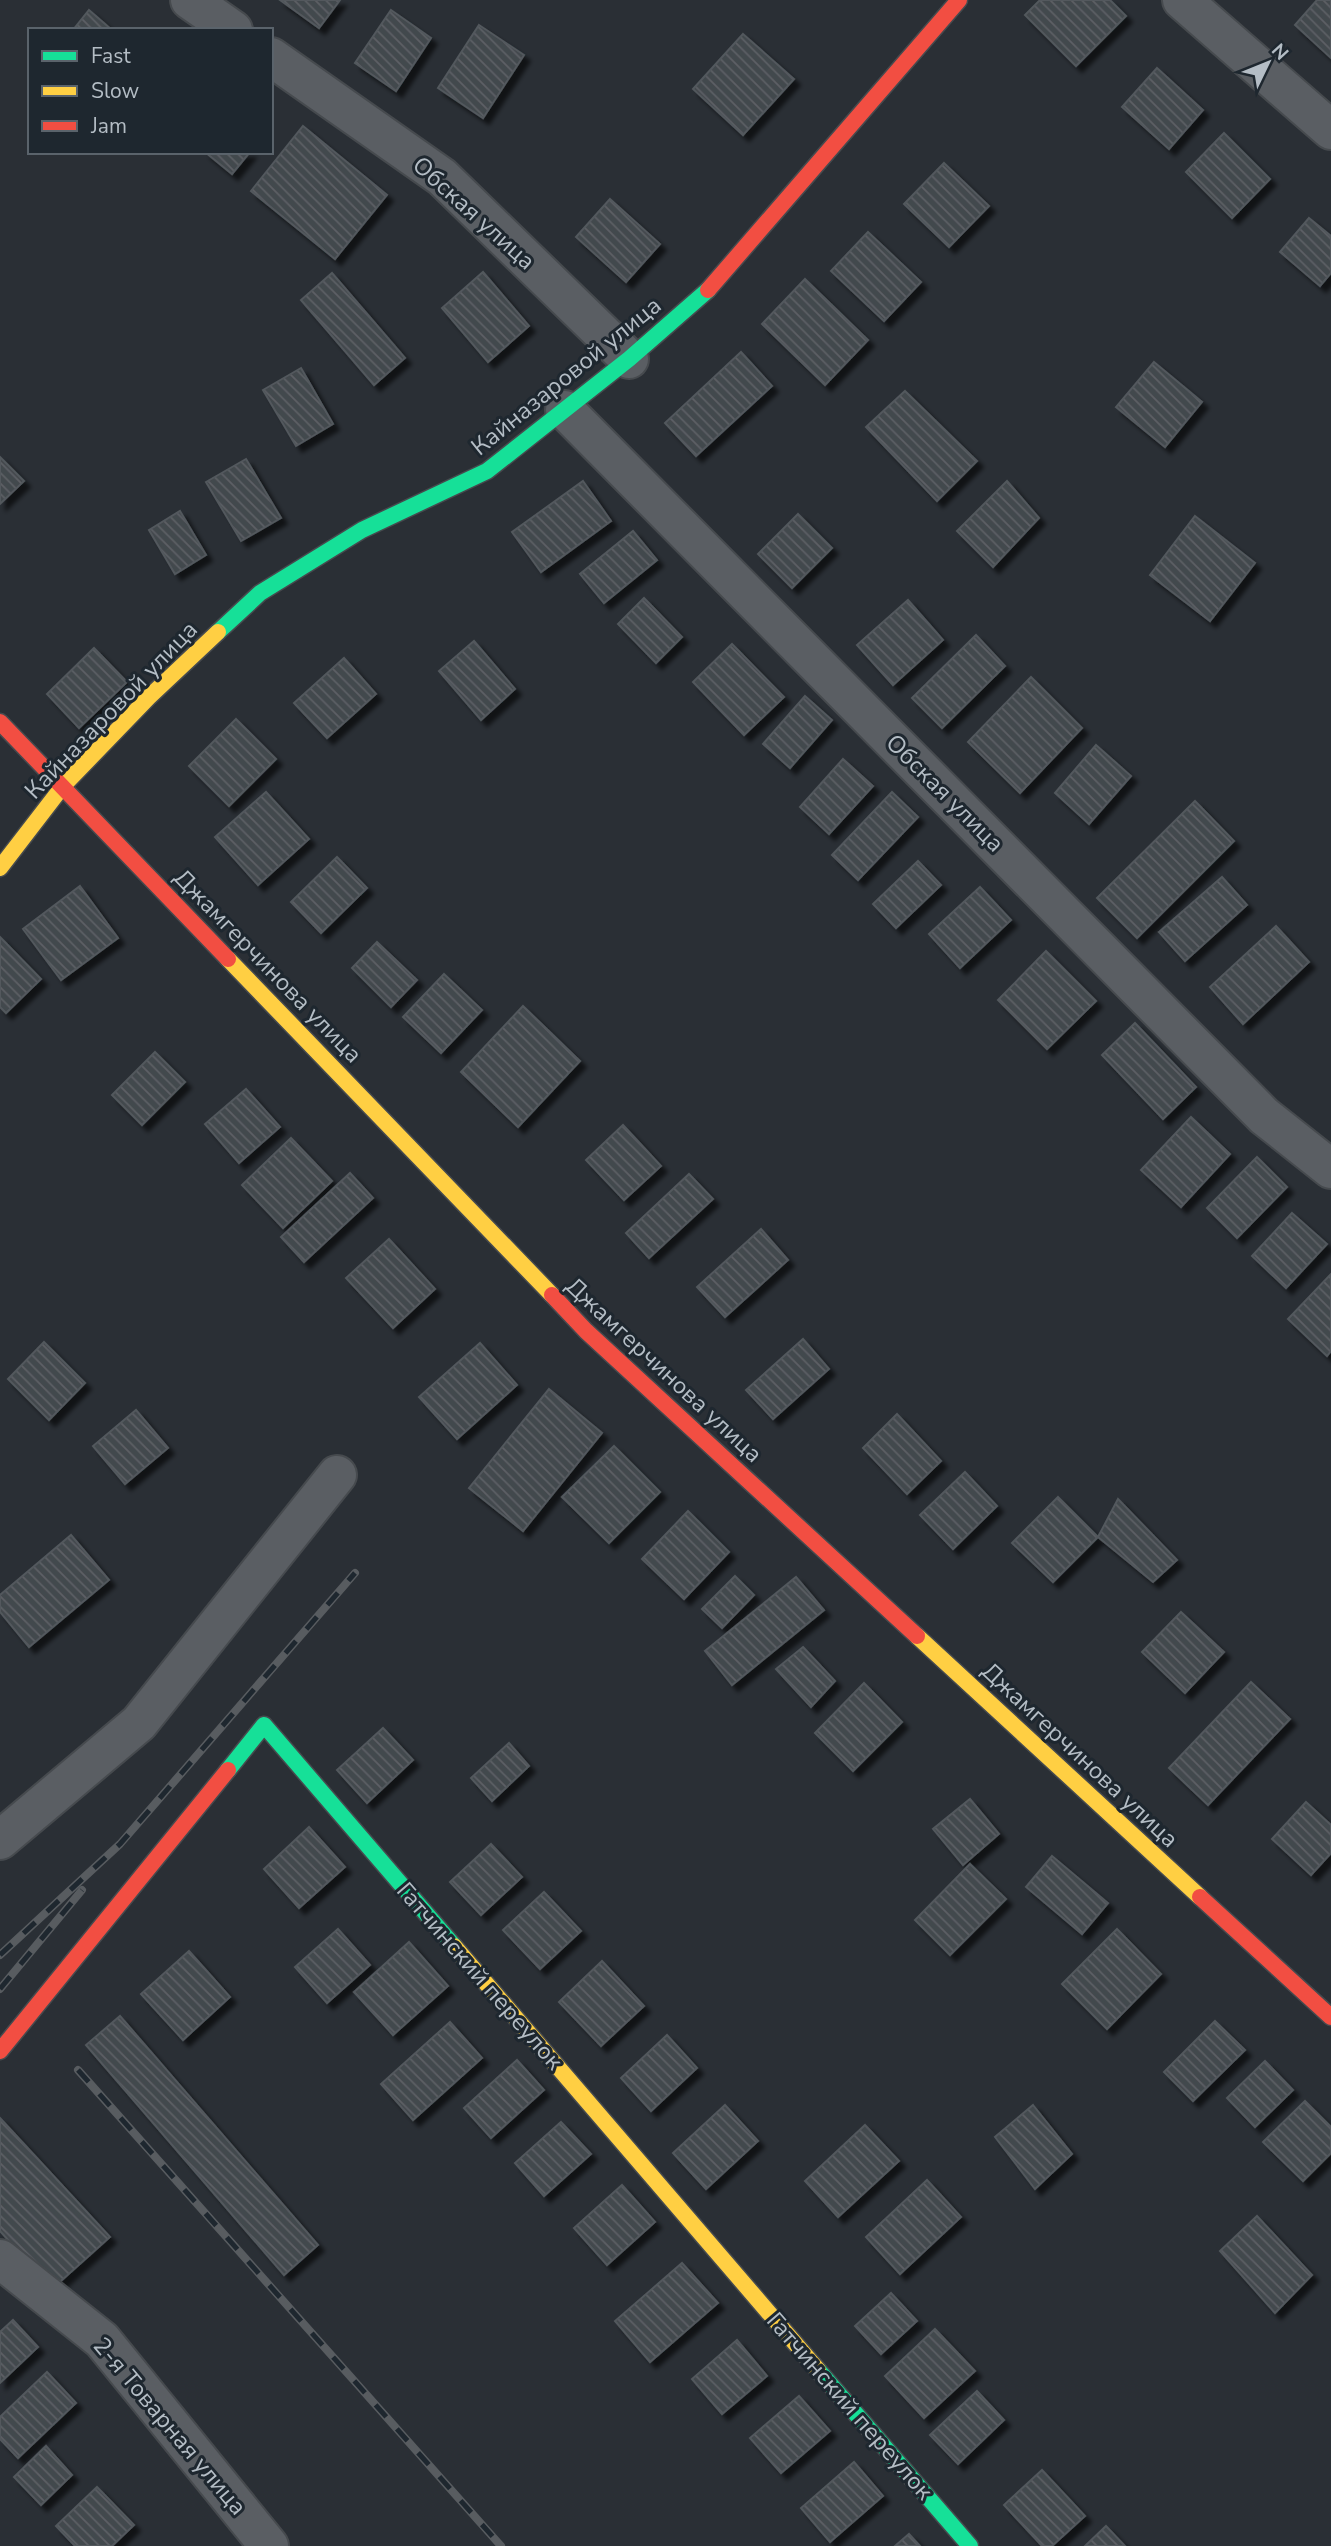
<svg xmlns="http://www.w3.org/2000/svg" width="1331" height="2546" font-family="'Nunito Sans',sans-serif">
<defs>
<pattern id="building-back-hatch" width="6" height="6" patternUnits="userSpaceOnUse" patternTransform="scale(1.75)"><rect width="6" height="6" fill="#43484d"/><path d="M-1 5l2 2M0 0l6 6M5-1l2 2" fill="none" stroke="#5c6065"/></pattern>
<filter id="shadow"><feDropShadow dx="6" dy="6" stdDeviation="2" flood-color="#0009"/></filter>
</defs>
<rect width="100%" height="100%" fill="#2a2f35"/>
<!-- building -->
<g fill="url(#building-back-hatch)" stroke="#52585d" stroke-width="2" filter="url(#shadow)">
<path d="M280 0H340L319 28Z"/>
<path d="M1040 0H1110L1126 16 1076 66 1025 15Z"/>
<path d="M1317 0H1331V58L1295 25Z"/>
<path d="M89 10 112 30H73Z"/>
<path d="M391 10 431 38 396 91 355 63Z"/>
<path d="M479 25 524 55 483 118 438 88Z"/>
<path d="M743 34 794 79 743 135 693 89Z"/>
<path d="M1157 68 1203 110 1169 149 1122 107Z"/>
<path d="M303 126 387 195 335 259 251 191Z"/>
<path d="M1224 133 1270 179 1232 218 1186 172Z"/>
<path d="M205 152H250L232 174Z"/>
<path d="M944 163 989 206 949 247 904 204Z"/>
<path d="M610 199 660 244 626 282 576 237Z"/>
<path d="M1309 218 1331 236V273L1320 286 1280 252Z"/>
<path d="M868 232 921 282 884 321 831 271Z"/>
<path d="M483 272 529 326 488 362 442 308Z"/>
<path d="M332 273 405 358 374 385 301 300Z"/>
<path d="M805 279 868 340 825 385 762 324Z"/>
<path d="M741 352 772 386 696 456 665 423Z"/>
<path d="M1154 362 1202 402 1165 447 1116 407Z"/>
<path d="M301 368 333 424 296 446 263 390Z"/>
<path d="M905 391 977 461 937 501 866 427Z"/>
<path d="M0 457 24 481 0 504Z"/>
<path d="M246 459 281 518 241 541 206 482Z"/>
<path d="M583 481 611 521 541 572 512 532Z"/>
<path d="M1007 481 1039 518 993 567 957 531Z"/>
<path d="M180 511 206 555 175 574 149 530Z"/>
<path d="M798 514 832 548 792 588 758 554Z"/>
<path d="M1195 516 1255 563 1210 621 1150 575Z"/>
<path d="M633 531 657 560 604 603 580 574Z"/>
<path d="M644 598 682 637 656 663 618 624Z"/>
<path d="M908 600 943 640 893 685 857 645Z"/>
<path d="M976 635 1005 666 942 728 912 698Z"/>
<path d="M474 641 515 689 481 720 439 671Z"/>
<path d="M732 644 784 697 744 735 693 682Z"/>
<path d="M94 648 127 682 79 728 47 694Z"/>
<path d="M344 658 376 694 327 738 294 703Z"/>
<path d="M1031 677 1082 728 1020 793 968 742Z"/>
<path d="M805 696 832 720 790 768 763 744Z"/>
<path d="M236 719 276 759 229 806 189 766Z"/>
<path d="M1096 745 1131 776 1089 824 1055 793Z"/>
<path d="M843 759 873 786 829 834 800 807Z"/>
<path d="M266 792 309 839 258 885 215 837Z"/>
<path d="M892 792 918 817 858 880 832 855Z"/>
<path d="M1195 801 1234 841 1137 938 1097 898Z"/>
<path d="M337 857 367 888 321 933 291 902Z"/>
<path d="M918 861 941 885 896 928 873 904Z"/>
<path d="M1222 877 1247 905 1185 961 1159 932Z"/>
<path d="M80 886 118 938 61 980 23 929Z"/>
<path d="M980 887 1011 920 960 968 929 934Z"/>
<path d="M1276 926 1309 962 1243 1024 1210 987Z"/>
<path d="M0 937 41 979 6 1013 0 1007Z"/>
<path d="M377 942 417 980 391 1007 352 968Z"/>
<path d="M1046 951 1096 1001 1047 1049 998 1000Z"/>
<path d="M444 974 482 1010 441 1053 403 1017Z"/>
<path d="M523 1006 580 1061 518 1127 461 1072Z"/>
<path d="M1135 1023 1196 1087 1163 1119 1102 1055Z"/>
<path d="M155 1052 185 1082 142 1125 112 1095Z"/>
<path d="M246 1089 280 1127 239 1163 205 1124Z"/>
<path d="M1191 1117 1230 1154 1181 1207 1141 1170Z"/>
<path d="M623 1125 661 1166 624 1200 586 1160Z"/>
<path d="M291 1138 332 1181 283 1228 242 1185Z"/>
<path d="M1257 1157 1287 1187 1237 1238 1207 1208Z"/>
<path d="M350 1173 373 1198 304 1262 281 1237Z"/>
<path d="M689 1174 713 1199 649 1258 626 1233Z"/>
<path d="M1292 1213 1327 1244 1286 1288 1252 1256Z"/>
<path d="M761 1229 788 1260 725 1317 697 1287Z"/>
<path d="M389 1239 435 1289 393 1328 346 1278Z"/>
<path d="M1331 1274V1351L1327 1356 1288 1319Z"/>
<path d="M803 1339 829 1369 773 1419 746 1390Z"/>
<path d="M44 1342 85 1383 49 1420 8 1379Z"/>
<path d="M480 1343 517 1385 457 1439 419 1397Z"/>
<path d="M549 1389 602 1433 523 1531 469 1488Z"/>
<path d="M136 1410 168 1448 125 1484 93 1446Z"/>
<path d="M897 1414 941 1461 907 1494 863 1448Z"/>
<path d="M614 1446 660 1492 609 1543 562 1497Z"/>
<path d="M965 1472 997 1506 953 1549 920 1515Z"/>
<path d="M1058 1497 1098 1537 1053 1582 1012 1543Z"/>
<path d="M1118 1499 1177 1560 1153 1582 1098 1537Z"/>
<path d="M688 1511 729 1552 684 1599 642 1559Z"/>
<path d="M71 1535 109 1580 29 1647 0 1612V1595Z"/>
<path d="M735 1576 754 1595 722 1628 702 1609Z"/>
<path d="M796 1577 824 1610 732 1685 705 1651Z"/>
<path d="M1181 1612 1224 1652 1185 1693 1142 1652Z"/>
<path d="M803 1647 835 1681 811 1707 776 1669Z"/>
<path d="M1251 1682 1290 1719 1208 1805 1169 1768Z"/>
<path d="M864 1683 902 1722 853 1771 815 1733Z"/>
<path d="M383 1728 413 1760 367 1803 337 1770Z"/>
<path d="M509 1743 529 1766 492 1801 471 1778Z"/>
<path d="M970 1799 999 1834 963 1865 933 1829Z"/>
<path d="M1306 1802 1331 1825V1853L1311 1875 1272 1839Z"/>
<path d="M309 1827 345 1867 299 1908 264 1869Z"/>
<path d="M491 1844 522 1877 481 1915 450 1882Z"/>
<path d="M1052 1856 1108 1903 1082 1934 1026 1887Z"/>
<path d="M970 1864 1006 1899 950 1955 915 1920Z"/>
<path d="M544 1892 581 1931 540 1969 503 1930Z"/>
<path d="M338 1929 370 1965 327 2003 295 1967Z"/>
<path d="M1117 1929 1161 1974 1107 2029 1062 1984Z"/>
<path d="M409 1942 448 1986 393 2035 354 1992Z"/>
<path d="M189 1951 230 1997 183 2040 141 1994Z"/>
<path d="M602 1961 644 2006 601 2046 559 2002Z"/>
<path d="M120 2016 318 2245 284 2275 86 2045Z"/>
<path d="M1215 2021 1245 2050 1193 2101 1164 2072Z"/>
<path d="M450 2022 482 2058 413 2120 381 2084Z"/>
<path d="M667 2035 697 2068 651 2111 621 2078Z"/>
<path d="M517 2060 544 2090 491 2138 464 2108Z"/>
<path d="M1265 2061 1293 2090 1255 2127 1227 2098Z"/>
<path d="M1305 2101 1331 2127V2153L1303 2181 1263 2142Z"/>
<path d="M725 2105 758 2141 706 2189 673 2153Z"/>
<path d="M1033 2105 1072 2154 1035 2189 995 2137Z"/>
<path d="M0 2118 110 2237 52 2289 0 2231Z"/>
<path d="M561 2122 591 2154 544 2196 515 2163Z"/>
<path d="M865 2125 899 2161 838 2217 805 2181Z"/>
<path d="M927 2180 961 2217 900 2274 866 2237Z"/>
<path d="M622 2185 655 2222 607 2265 574 2228Z"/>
<path d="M1257 2216 1312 2275 1275 2313 1220 2251Z"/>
<path d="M682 2263 718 2303 650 2362 615 2321Z"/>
<path d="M891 2293 917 2321 881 2354 855 2326Z"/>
<path d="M13 2320 38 2347 0 2383V2332Z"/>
<path d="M935 2329 975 2371 924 2418 885 2376Z"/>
<path d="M737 2340 767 2376 722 2414 692 2379Z"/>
<path d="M47 2372 76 2403 18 2458 0 2439V2417Z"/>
<path d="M977 2391 1004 2420 958 2464 930 2435Z"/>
<path d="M799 2396 830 2431 781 2473 750 2438Z"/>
<path d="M46 2446 72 2475 41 2505 14 2477Z"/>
<path d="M854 2462 883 2496 830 2542 801 2508Z"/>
<path d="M1042 2470 1085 2516 1052 2546H1042L1004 2505Z"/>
<path d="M97 2487 134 2525 112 2546H75L56 2526Z"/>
<path d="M1106 2526 1125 2546H1085Z"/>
<path d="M909 2534 920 2546H895Z"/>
</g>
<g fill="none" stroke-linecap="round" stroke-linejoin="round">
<!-- street casing -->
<g stroke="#464a4e" stroke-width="42">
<g id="street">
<path d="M190 0 233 30"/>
<path d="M1182 0 1331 130"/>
<path d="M271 57 442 177 629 359"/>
<path d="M565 410 1264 1116 1331 1169"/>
<path d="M0 1840 139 1723 337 1475"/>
<path d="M0 2259 102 2340 269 2546"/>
</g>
</g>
<!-- fast casing -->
<g stroke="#464a4e" stroke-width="19">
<g id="fast">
<path d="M218 632 260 593 362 530 487 471 629 359 708 290"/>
<path d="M228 1770 264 1725 454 1946"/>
<path d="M818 2370 970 2546"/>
</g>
</g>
<!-- slow casing -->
<g stroke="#464a4e" stroke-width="19">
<g id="slow">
<path d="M0 868 63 786 149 697 218 632"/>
<path d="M228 959 552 1295"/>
<path d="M917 1636 1200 1897"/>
<path d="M454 1946 818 2370"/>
</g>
</g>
<!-- jam casing -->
<g stroke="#464a4e" stroke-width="19">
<g id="jam">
<path d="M708 290 959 0"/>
<path d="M0 722 228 959"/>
<path d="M552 1295 586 1331 917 1636"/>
<path d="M1200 1897 1331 2017"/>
<path d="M0 2051 228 1770"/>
</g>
</g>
<!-- street -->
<use href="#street" stroke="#5a5e63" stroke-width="38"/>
<!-- fast -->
<use href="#fast" stroke="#16e098" stroke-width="16"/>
<!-- slow -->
<use href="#slow" stroke="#ffcf43" stroke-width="16"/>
<!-- jam -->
<use href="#jam" stroke="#f24e42" stroke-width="16"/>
<!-- rail casing -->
<g stroke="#585c60" stroke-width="8">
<g id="rail">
<path d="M0 1955 120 1844 355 1573"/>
<path d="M0 1989 82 1890"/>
<path d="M78 2070 501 2546"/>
</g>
</g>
<!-- rail -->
<use href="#rail" stroke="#1e272f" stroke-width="5" stroke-dasharray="16" stroke-linecap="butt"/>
</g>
<g text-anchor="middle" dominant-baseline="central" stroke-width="6" stroke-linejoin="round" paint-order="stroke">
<!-- street labels -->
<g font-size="24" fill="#b4bdc5" stroke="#1e272f">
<text transform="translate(474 213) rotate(42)">Обская улица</text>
<text transform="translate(566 376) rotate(-39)">Кайназаровой улица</text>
<text transform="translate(111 710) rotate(-46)">Кайназаровой улица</text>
<text transform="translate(945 793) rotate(45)">Обская улица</text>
<text transform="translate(268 966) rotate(46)">Джамгерчинова улица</text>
<text transform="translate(664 1370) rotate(43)">Джамгерчинова улица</text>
<text transform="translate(1080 1755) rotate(43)">Джамгерчинова улица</text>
<text transform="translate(480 1976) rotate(49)">Гатчинский переулок</text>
<text transform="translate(850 2406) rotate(49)">Гатчинский переулок</text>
<text transform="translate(170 2426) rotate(50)">2-я Товарная улица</text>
</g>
</g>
<!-- legend -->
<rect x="28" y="28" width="245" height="126" fill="#1e272f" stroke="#5a636b" stroke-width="2"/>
<rect x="42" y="51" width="35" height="10" fill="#16e098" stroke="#5a636b" stroke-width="2"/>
<text x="91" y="63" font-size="21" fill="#b4bdc5">Fast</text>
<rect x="42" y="86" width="35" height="10" fill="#ffcf43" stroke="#5a636b" stroke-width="2"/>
<text x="91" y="98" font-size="21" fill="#b4bdc5">Slow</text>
<rect x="42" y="121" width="35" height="10" fill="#f24e42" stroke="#5a636b" stroke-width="2"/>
<text x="91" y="133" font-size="21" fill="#b4bdc5">Jam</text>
<!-- north arrow -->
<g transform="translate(1268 63) rotate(47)" stroke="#1e272f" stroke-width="5" paint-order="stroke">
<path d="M0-5L12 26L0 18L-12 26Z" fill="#b4bdc5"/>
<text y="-10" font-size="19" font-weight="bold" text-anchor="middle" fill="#b4bdc5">N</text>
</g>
</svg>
